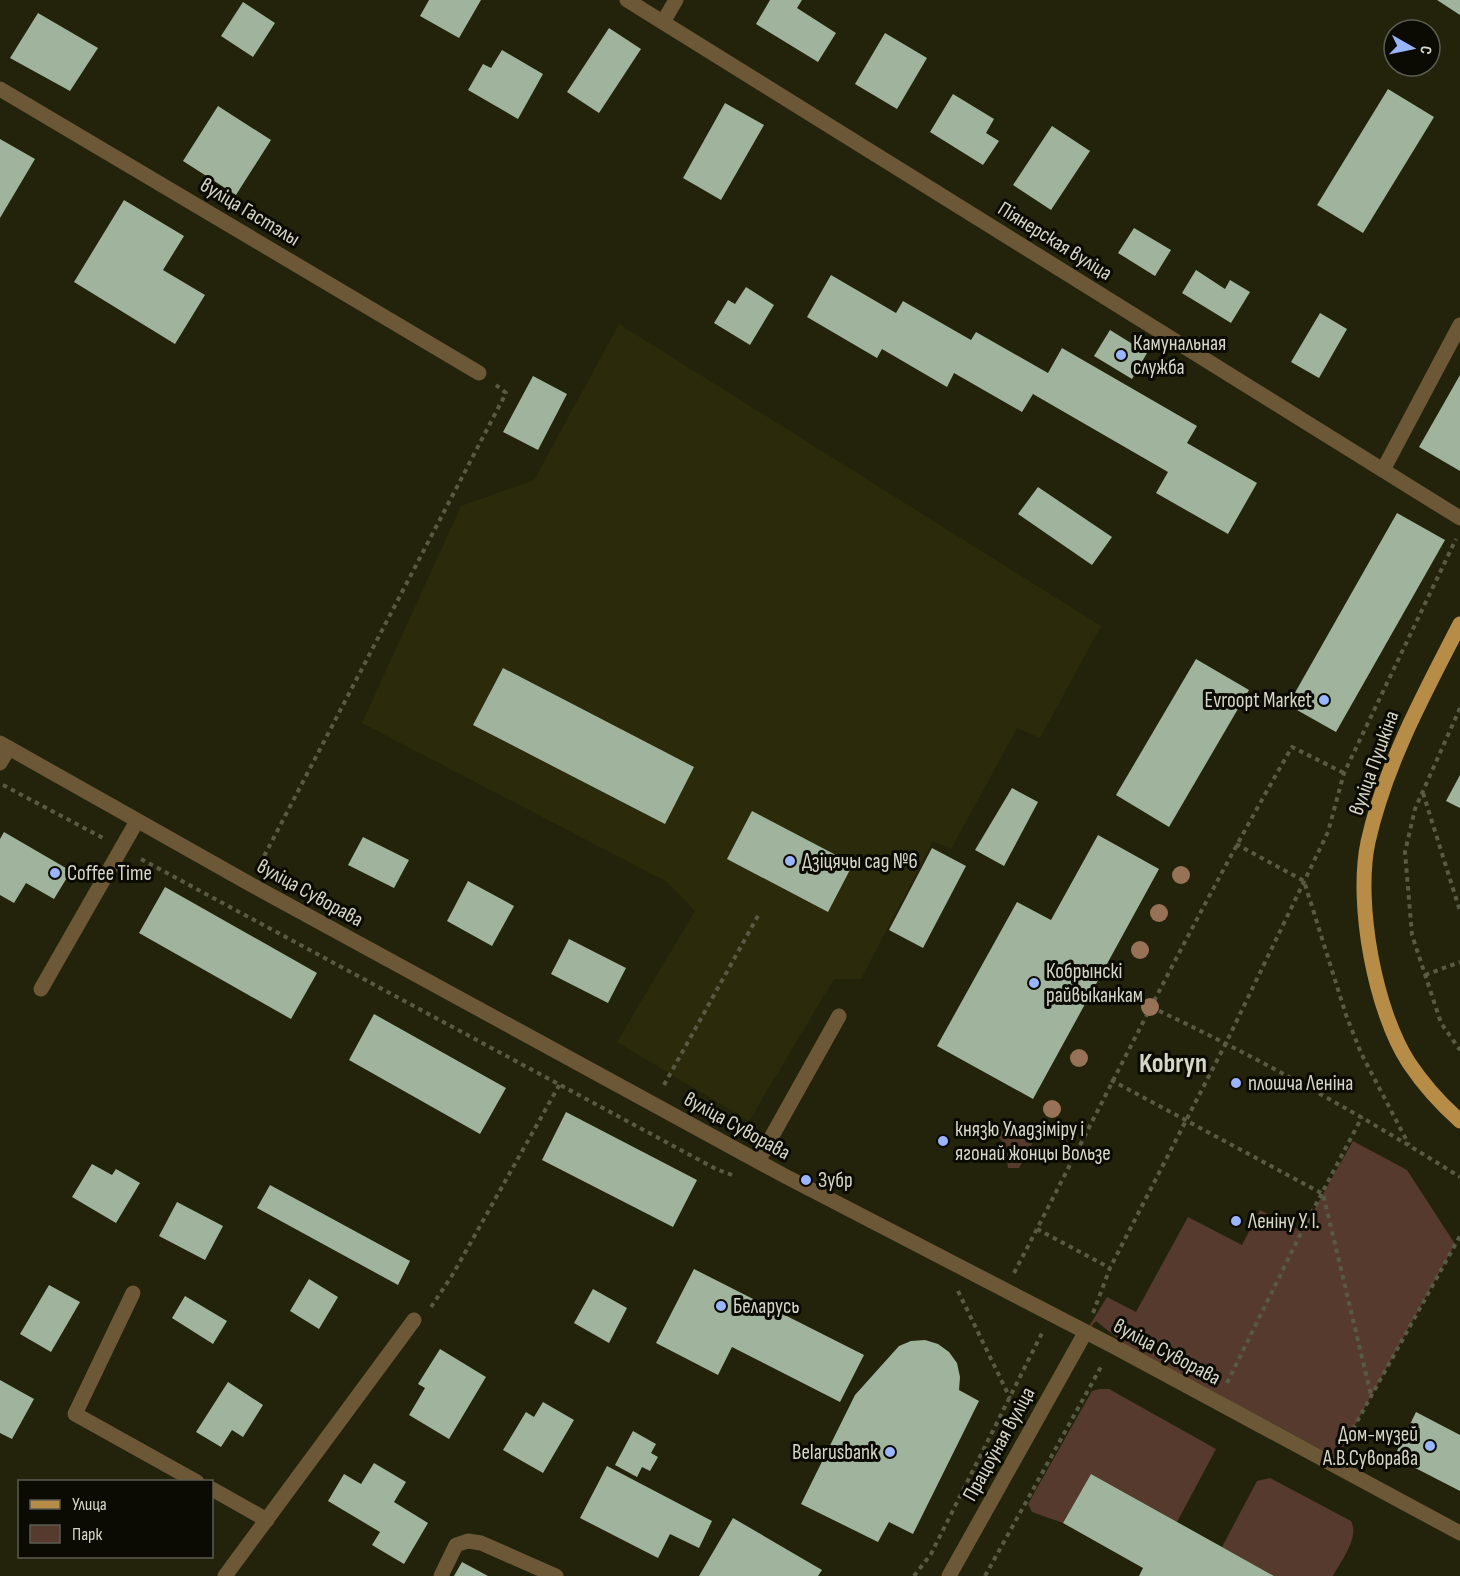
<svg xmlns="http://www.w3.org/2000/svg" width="1460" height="1576" font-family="'Sofia Sans Condensed',sans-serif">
<rect width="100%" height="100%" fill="#22230a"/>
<!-- built -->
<path fill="#2b2b0b" d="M619 324 1101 626 1040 738 1017 728 951 849 933 841 861 979H834L749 1121 617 1042 695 911 667 882 362 723 461 506 534 480Z"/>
<!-- green -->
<g fill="#563a2d">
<path d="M1018 1125 1032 1131 1033 1142 1019 1168H1008L1005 1144 995 1134Z"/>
<path d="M1353 1141 1407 1170 1455 1244 1337 1458 1126 1345 1096 1321 1085 1333 1107 1297 1136 1312 1188 1217 1242 1245 1260 1210 1302 1231Z"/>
<path d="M1100 1389H1109L1216 1449 1177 1522 1091 1474 1063 1523 1032 1512 1028 1504 1092 1391Z"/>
<path d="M1270 1478 1351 1521C1360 1537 1341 1561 1333 1576H1274L1222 1547 1257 1481Z"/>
</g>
<!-- building -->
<g fill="#a0b49d">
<path d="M429 0H481L459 38 420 16Z"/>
<path d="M770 0H802L797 8 836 33 818 62 756 24Z"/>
<path d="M1437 0H1460V15Z"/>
<path d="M243 2 275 23 253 57 221 36Z"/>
<path d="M38 13 98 48 70 91 10 58Z"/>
<path d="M609 28 641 49 599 113 567 92Z"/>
<path d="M885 33 927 58 897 109 855 84Z"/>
<path d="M502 50 543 74 518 119 468 90 483 64 491 68Z"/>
<path d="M1388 89 1434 117 1363 233 1317 205Z"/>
<path d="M953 94 994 119 986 133 999 141 983 165 930 132Z"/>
<path d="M725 103 764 125 721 200 683 178Z"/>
<path d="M218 106 271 140 236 195 183 161Z"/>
<path d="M1052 126 1090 151 1051 210 1013 185Z"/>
<path d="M0 139 35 159 0 218Z"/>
<path d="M124 200 184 236 163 270 205 295 175 344 74 282Z"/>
<path d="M1134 228 1171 250 1155 276 1118 253Z"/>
<path d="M1196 270 1225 289 1230 280 1250 292 1231 323 1182 293Z"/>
<path d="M831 275 896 313 903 301 971 340 976 332 1048 373 1062 348 1197 426 1187 443 1257 483 1228 534 1156 493 1168 472 1033 394 1022 412 954 373 947 387 882 349 877 358 807 317Z"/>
<path d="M746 287 774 305 750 345 714 323 728 300 735 304Z"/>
<path d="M1320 313 1347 329 1319 378 1291 362Z"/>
<path d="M1110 330 1147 353 1132 379 1094 356Z"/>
<path d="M1460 375V471L1419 447Z"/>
<path d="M533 376 567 394 538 450 503 432Z"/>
<path d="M1038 487 1112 537 1092 565 1018 514Z"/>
<path d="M1397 513 1445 540 1336 732 1288 705Z"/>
<path d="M1196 659 1249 690 1169 827 1116 795Z"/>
<path d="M503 668 694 767 665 824 473 725Z"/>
<path d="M1460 775V808L1446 801Z"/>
<path d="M1012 788 1038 802 1004 866 975 850Z"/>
<path d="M752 811 853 864 828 912 727 859Z"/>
<path d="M4 832 71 871 54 899 26 883 14 903 0 895V839Z"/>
<path d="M1098 835 1159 869 1033 1099 937 1046 1017 902 1051 920Z"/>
<path d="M363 837 409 860 394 888 348 865Z"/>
<path d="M932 848 966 866 923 948 889 930Z"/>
<path d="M468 881 514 906 492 946 447 921Z"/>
<path d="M165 887 317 973 291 1019 139 933Z"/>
<path d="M569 939 626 968 608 1003 551 974Z"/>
<path d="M374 1014 506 1088 480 1134 349 1060Z"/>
<path d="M566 1112 697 1180 673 1227 542 1160Z"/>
<path d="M92 1164 112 1175 116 1169 140 1183 116 1223 72 1197Z"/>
<path d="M270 1185 410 1261 398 1285 257 1208Z"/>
<path d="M177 1202 223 1226 205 1260 159 1236Z"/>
<path d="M694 1269 864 1355 840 1402 732 1347 718 1375 656 1343Z"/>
<path d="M309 1279 338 1297 319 1329 290 1311Z"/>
<path d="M49 1285 80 1302 51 1352 20 1334Z"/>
<path d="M593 1289 627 1308 609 1343 574 1323Z"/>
<path d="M185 1296 227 1321 213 1344 172 1318Z"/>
<path d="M925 1340 938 1344 949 1352 957 1363 960 1377 959 1390 979 1401 913 1534 889 1522 878 1542 801 1504 855 1395 899 1346 911 1341Z"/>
<path d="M440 1349 486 1377 449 1439 409 1415 425 1388 418 1384Z"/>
<path d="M0 1380 34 1399 12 1439 0 1433Z"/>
<path d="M228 1382 263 1405 243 1437 232 1430 221 1447 196 1432Z"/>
<path d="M543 1402 574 1420 543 1473 503 1450 526 1412 534 1417Z"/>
<path d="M1416 1412 1460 1435V1491L1394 1457Z"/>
<path d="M633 1431 656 1444 651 1453 658 1457 650 1471 642 1467 637 1477 615 1465Z"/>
<path d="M374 1463 406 1482 394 1502 428 1523 404 1564 372 1545 380 1532 328 1501 344 1474 361 1484Z"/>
<path d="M607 1466 712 1521 699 1548 670 1534 658 1558 580 1518Z"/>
<path d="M1091 1474 1222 1547 1274 1576H1139L1143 1568 1063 1523Z"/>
<path d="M733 1518 822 1570 818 1576H699Z"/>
<path d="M462 1562 488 1576H454Z"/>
</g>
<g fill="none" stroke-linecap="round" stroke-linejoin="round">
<!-- path -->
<g stroke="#595a44" stroke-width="4" stroke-dasharray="4.5 4.5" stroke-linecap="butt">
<path d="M1460 708 1415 809 1405 852 1412 935 1441 1023 1460 1050"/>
<path d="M3 785 103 838"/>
<path d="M1423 793 1460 911"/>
<path d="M1236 844 1304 881 1346 1015 1361 1053 1409 1145"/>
<path d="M141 859 716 1169 732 1175"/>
<path d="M260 864 506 393 496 385"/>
<path d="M1425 975 1460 962"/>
<path d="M1151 1007C1257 1057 1360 1114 1460 1177"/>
<path d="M1111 1080 1323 1194 1371 1395"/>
<path d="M664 1085 759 914"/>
<path d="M1037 1229 1110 1268"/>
<path d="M1014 1273C1106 1097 1193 918 1292 747L1344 773"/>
<path d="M958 1291 1010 1398"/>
<path d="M431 1307 453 1274 561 1082"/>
<path d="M1093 1313 1110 1268 1226 1043 1328 832 1344 773 1456 539"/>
<path d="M1227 1383 1302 1231 1362 1117"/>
<path d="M1344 1445 1460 1236"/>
<path d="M914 1576 931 1554 1042 1333"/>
<path d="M985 1576 1102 1365"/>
</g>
<!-- minor -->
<g stroke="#6c5737" stroke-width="15">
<path d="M627 0 1460 518"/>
<path d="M663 22 676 0"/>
<path d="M0 89 479 373"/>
<path d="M1383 470 1460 325"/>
<path d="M0 743 250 884 783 1175 1115 1347 1460 1533"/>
<path d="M0 763 9 748"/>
<path d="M41 989 137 821"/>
<path d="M758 1161 839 1016"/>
<path d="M133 1293 75 1414 197 1482"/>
<path d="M212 1489 267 1520"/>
<path d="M225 1576 414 1320"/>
<path d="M441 1576 456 1545 468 1541 481 1543 556 1576"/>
<path d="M949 1576 1085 1333"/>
</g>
<!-- major -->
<path stroke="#b78c46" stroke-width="15" d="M1460 624C1424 694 1385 765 1368 842 1355 903 1375 1011 1409 1063 1423 1084 1441 1104 1460 1121"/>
</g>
<!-- trees -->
<g fill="#977256">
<circle cx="1181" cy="875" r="9"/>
<circle cx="1159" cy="913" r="9"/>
<circle cx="1140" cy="950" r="9"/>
<circle cx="1150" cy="1007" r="9"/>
<circle cx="1079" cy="1058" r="9"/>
<circle cx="1052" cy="1109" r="9"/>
</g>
<!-- markers -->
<g fill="#9ab5fd" stroke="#0b0b03" stroke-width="2">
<circle cx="1121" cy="355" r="6"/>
<circle cx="1324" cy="700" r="6"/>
<circle cx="790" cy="861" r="6"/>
<circle cx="55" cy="873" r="6"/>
<circle cx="1034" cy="983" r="6"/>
<circle cx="1236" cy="1083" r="6"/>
<circle cx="943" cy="1141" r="6"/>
<circle cx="806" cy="1180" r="6"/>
<circle cx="1236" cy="1221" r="6"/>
<circle cx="721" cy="1306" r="6"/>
<circle cx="1430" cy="1446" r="6"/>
<circle cx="890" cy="1452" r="6"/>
</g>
<g text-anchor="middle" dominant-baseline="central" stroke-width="6" stroke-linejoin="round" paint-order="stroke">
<!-- street labels -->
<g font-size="21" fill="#d6d7c8" stroke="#0b0b03">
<text transform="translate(250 212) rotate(31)">вуліца Гастэлы</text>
<text transform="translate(1055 241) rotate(32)">Піянерская вуліца</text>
<text transform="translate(1374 763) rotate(-70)">вуліца Пушкіна</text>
<text transform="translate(310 893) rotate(29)">вуліца Суворава</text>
<text transform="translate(737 1126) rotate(29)">вуліца Суворава</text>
<text transform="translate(1167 1352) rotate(28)">вуліца Суворава</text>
<text transform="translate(999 1444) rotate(-61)">Працоўная вуліца</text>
</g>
<!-- poi labels -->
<g font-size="21" fill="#d6d7c8" stroke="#0b0b03" text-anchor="start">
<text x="1133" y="343">Камунальная<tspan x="1133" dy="24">служба</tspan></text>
<text x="1312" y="700" text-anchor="end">Evroopt Market</text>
<text x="802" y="861">Дзіцячы сад №6</text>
<text x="67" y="873">Coffee Time</text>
<text x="1046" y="971">Кобрынскі<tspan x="1046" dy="24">райвыканкам</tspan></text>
<text x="1248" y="1083">плошча Леніна</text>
<text x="955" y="1129">князю Уладзіміру і<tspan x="955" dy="24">ягонай жонцы Вользе</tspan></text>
<text x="818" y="1180">Зубр</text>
<text x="1248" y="1221">Леніну У. І.</text>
<text x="733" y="1306">Беларусь</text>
<text x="1418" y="1434" text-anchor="end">Дом-музей<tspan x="1418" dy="24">А.В.Суворава</tspan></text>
<text x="878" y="1452" text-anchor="end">Belarusbank</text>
</g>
<!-- district labels -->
<g font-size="27" font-weight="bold" fill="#d6d7c8" stroke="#0b0b03">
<text x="1173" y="1064">Kobryn</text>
</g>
</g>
<!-- legend -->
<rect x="18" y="1480" width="195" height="78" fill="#0b0b03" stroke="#5c5d52" stroke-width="1.5"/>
<rect x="30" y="1500" width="30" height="9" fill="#b78c46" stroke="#5c5d52" stroke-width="1.5"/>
<text x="72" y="1510" font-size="18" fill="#d6d7c8">Улица</text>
<rect x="30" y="1525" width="30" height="18" fill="#563a2d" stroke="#5c5d52" stroke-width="1.5"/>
<text x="72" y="1540" font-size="18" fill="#d6d7c8">Парк</text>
<!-- north arrow -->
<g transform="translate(1412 48) rotate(99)"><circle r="28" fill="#0b0b03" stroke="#5c5d52" stroke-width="1.5"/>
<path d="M0-4.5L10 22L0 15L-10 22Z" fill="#9ab5fd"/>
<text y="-9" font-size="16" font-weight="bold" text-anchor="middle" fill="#d6d7c8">С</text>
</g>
</svg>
